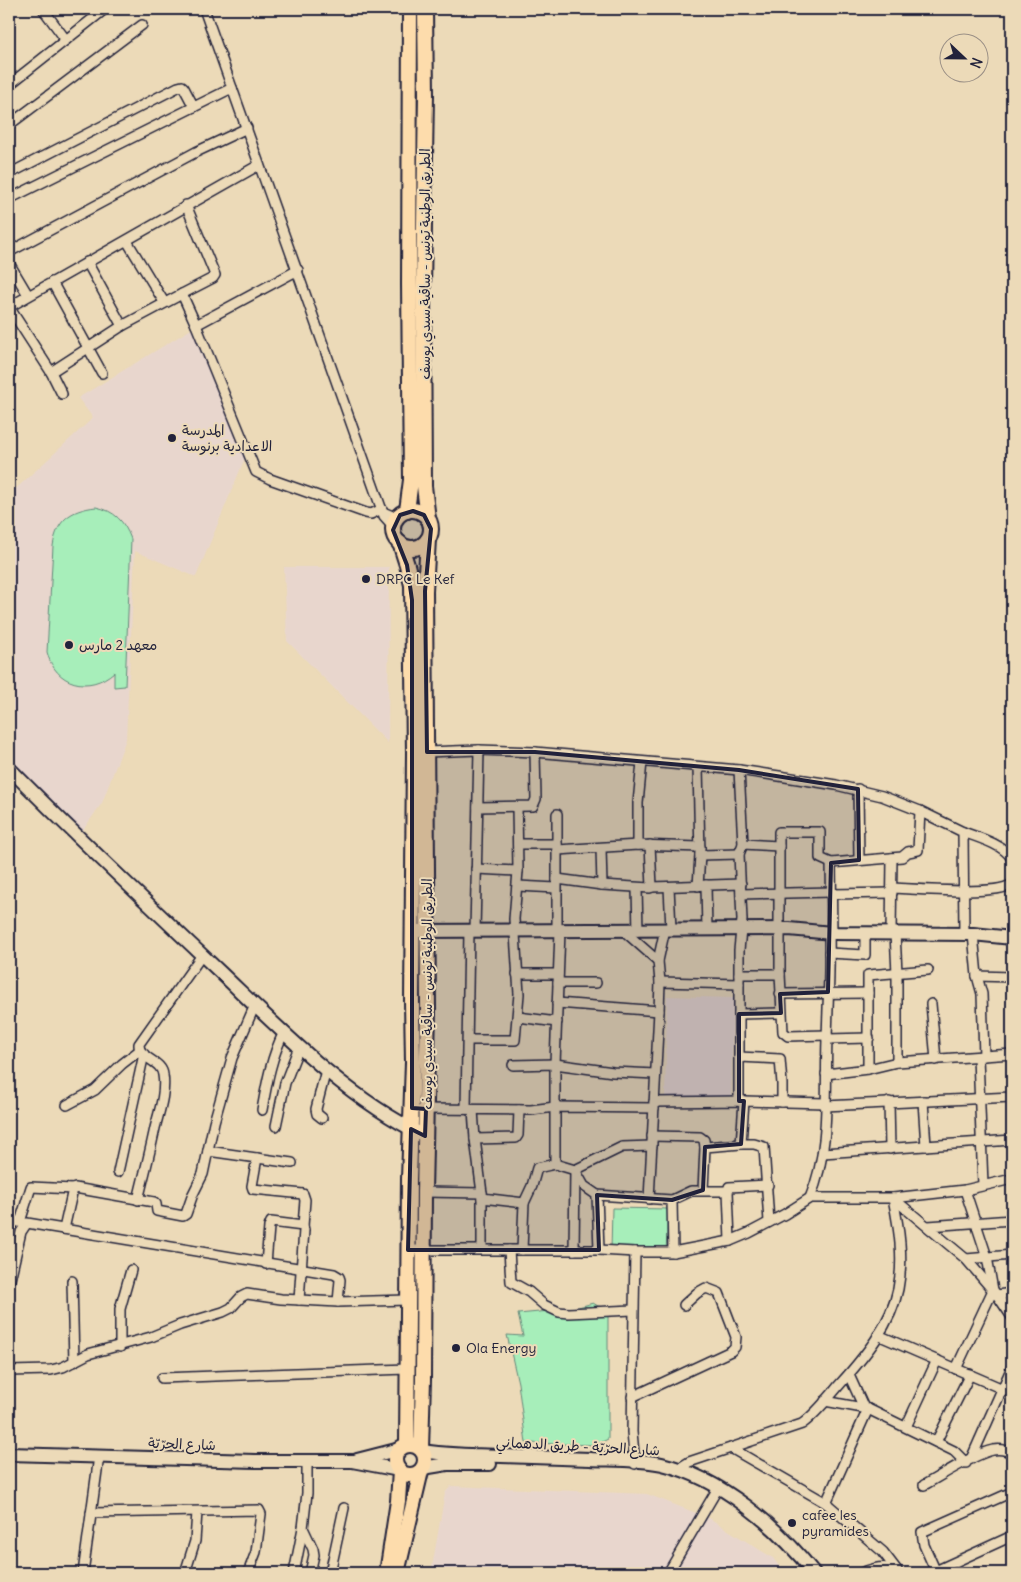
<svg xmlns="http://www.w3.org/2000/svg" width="1021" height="1582" font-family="Delius,'Playpen Sans Arabic',sans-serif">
<rect width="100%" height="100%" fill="#ecdab8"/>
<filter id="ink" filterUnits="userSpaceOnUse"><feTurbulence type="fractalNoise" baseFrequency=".02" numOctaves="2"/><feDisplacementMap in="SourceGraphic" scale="10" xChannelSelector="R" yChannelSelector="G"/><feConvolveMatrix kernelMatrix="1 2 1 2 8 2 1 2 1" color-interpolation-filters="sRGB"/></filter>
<g filter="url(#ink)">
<!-- built -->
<g fill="#e8d6cd">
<path d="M193 328 245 458 196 577 135 551 126 739 102 803 81 833 9 759V495L93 418 78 398Z"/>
<path d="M284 567H389L388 743 287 641Z"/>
<path d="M667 996 733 998 731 1101 665 1100Z"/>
<path d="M451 1486 647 1494 709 1518 773 1558 784 1573H431L445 1493Z"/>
</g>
<!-- green -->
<g fill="#a7eeba" stroke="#64887a">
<path d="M96 507C115 511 124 521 131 539L125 686 114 687V672C89 694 55 685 47 652L53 546C57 520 70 510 96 507Z"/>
<path d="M612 1208 668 1209 666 1252 611 1251Z"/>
<path d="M593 1303 598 1306 608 1308V1439L596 1445 526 1443 518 1383 507 1335 523 1336 518 1314 571 1309Z"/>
</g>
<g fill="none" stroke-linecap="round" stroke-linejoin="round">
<!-- street casing -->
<g stroke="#22223b" stroke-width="12">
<g id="street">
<path d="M43 9 66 40"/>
<path d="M204 9 384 516 393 526"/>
<path d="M9 85 105 9"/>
<path d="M9 125 142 25"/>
<path d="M9 174 178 87 182 86 184 88 194 107"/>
<path d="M9 199 232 88"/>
<path d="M127 241 164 302"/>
<path d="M9 252 196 152 247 128"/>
<path d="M87 262 122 326"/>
<path d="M9 263 28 295"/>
<path d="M52 282 102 373"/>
<path d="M182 294 213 278 215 275 186 205"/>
<path d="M9 307 259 165"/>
<path d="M9 307 51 372 62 394"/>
<path d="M196 325 298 270"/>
<path d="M51 372 122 326 182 294 196 325 256 472 270 479 366 513 371 514 382 509"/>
<path d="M383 512 397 518"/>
<path d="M427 752 479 750 535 752 739 770 779 776 836 785 882 796 920 811 963 832 964 935"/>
<path d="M698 767 700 855 698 886"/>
<path d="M858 789 859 860"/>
<path d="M478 807 533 806 536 799 535 752"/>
<path d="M963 832C977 837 1005 845 1012 859"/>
<path d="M518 844H557"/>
<path d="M743 844 779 846"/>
<path d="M638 845V803L642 762"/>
<path d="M601 848 602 885"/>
<path d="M557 850 638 845 700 847"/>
<path d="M700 855 739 854"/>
<path d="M831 863 832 933"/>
<path d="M476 869 518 871"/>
<path d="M557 879 602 885 650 888 652 887 650 845"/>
<path d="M706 885 707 930"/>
<path d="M518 886 556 888"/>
<path d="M652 887 741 884"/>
<path d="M669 887 671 929"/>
<path d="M892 888C916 889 996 896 1012 884"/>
<path d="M637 889 638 931"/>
<path d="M741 894 832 892"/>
<path d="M832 894 892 893"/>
<path d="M779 929V832H820V858L831 863 902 857 908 852 918 850 920 811"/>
<path d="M780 929V974L783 1032 788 1036 827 1035"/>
<path d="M475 931 479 750"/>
<path d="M557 931V814"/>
<path d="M624 931 658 961"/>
<path d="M891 933 892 858"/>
<path d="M895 933 897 973V1062"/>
<path d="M973 934 977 976 982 994 984 1056"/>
<path d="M829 953 865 955V933"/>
<path d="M517 974H558"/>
<path d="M739 974H780"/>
<path d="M977 976 1012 977"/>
<path d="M660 982 739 984"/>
<path d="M558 983H596"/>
<path d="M780 994 868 993"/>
<path d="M557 1003 659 1011"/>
<path d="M931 1004 936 1060"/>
<path d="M739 1014 781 1013"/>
<path d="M518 1017 557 1022"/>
<path d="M827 1039 869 1038"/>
<path d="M468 1040H515L519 994 514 919 518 871 517 807"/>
<path d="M739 1057 780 1059 782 1084V1102"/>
<path d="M978 1057 983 1185"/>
<path d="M513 1065 555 1064 613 1072 655 1074"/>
<path d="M868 1069V975L928 970"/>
<path d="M826 1074 868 1069 897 1062 1012 1054"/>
<path d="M739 1101V950L742 920 739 854 743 844 739 770"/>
<path d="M923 1101 926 1146"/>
<path d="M654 1102 744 1101 825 1103"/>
<path d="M889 1102 890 1149"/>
<path d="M67 1105 95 1090 122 1064 140 1050"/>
<path d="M825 1106 1012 1097"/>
<path d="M422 1109 531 1110 555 1107 654 1108"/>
<path d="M466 1109 469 931"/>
<path d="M262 1110C267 1082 271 1058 284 1032"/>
<path d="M473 1110 475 1139 482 1193V1249"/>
<path d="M322 1118 317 1114 316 1109 326 1070"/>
<path d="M276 1126 285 1083 299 1047"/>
<path d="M652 1136 700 1137 704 1140 705 1147"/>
<path d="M475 1139 516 1138 518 1135 519 1110"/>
<path d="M741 1144H754L764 1147 769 1222"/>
<path d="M208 1151 292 1163"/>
<path d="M823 1153 1012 1140"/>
<path d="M257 1158 252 1186 253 1189 303 1194 305 1200 303 1226"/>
<path d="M555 1164V1064L560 931"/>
<path d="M118 1172 144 1054"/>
<path d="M703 1190 705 1147 741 1144 744 1101"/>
<path d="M424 1192 482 1193"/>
<path d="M482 1198 524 1203 522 1250"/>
<path d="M810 1198C831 1148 825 1092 827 1039 828 1004 830 968 829 933"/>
<path d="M893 1198 966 1259 997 1295 1012 1317"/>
<path d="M649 1199 659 1011 660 982 658 961 665 929"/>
<path d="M138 1200C144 1176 150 1152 155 1128 159 1112 166 1092 163 1075 162 1060 138 1059 139 1044L202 955"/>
<path d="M672 1200 691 1191H728"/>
<path d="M524 1203 532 1186 537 1168 555 1164 575 1170 584 1186 597 1195"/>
<path d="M9 1220 24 1223"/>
<path d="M20 1222 31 1187 73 1189"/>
<path d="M928 1226 1012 1220"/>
<path d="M64 1229 73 1189 75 1188 154 1202 156 1204 157 1211 183 1216 186 1214 193 1194 203 1174 214 1122 232 1058 255 1005"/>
<path d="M730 1241 728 1191 729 1187 768 1185"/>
<path d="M408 1250H599L635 1252H673L730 1241 749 1233 785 1214 810 1198H893L965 1190 1012 1179"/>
<path d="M509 1250 511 1282 529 1292 544 1305 559 1312 568 1313 633 1310"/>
<path d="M574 1250 575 1170 622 1147 652 1146"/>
<path d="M599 1250 597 1195 672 1200 673 1252"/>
<path d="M966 1259 1012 1255"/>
<path d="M266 1264 269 1227 271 1222 303 1226 304 1230 299 1300"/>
<path d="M72 1281 74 1362"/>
<path d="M9 1284 21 1232 27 1223 334 1274 339 1277 340 1280 338 1302"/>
<path d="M997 1295 1012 1293"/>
<path d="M878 1335 1012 1393"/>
<path d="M120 1347V1309L131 1270"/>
<path d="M956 1369 993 1290 987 1257 965 1190"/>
<path d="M9 1371 51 1370 63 1367 88 1354 151 1337 180 1325 223 1312 231 1308 241 1297 247 1294 281 1299 338 1302 407 1300"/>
<path d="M849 1375 864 1408"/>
<path d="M162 1378 407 1369"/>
<path d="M632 1397 731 1351 735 1347 736 1337 719 1293 706 1288 697 1293 684 1305"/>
<path d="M825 1401 868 1409 954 1451 966 1463"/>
<path d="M868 1409 826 1503 883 1552 896 1569"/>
<path d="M906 1427 937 1360"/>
<path d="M936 1442 970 1374"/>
<path d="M731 1448 826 1503"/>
<path d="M971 1459 1012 1367"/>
<path d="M307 1461V1493L303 1528 313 1549 314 1555 310 1573"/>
<path d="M635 1464 632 1432 635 1252"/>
<path d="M678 1469 689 1462 704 1457 802 1424C817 1413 829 1397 841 1383 865 1356 891 1325 898 1289 904 1259 899 1228 893 1198"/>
<path d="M924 1485C942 1475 974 1454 993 1450 1000 1449 1007 1450 1012 1454"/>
<path d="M91 1513 259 1510 261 1514 256 1552 248 1573"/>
<path d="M9 1572 10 1573"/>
<path d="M936 1572 924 1545 922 1532 1012 1492"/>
<path d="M83 1573 99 1456"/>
<path d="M185 1573 195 1541 197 1512"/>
<path d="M294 1573 303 1528"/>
<path d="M330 1573 344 1508"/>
<path d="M668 1573 718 1488"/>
<path d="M861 1573C874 1568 884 1565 897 1570"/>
<path d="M931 1573 1012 1536"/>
</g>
</g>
<!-- secondary casing -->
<g stroke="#22223b" stroke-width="16">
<g id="secondary">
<path d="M9 768C77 837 148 904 219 971 283 1032 345 1097 425 1136"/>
<path d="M412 931 789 929 832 933 973 934 1012 938"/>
<path d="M422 1451C439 1454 455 1454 472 1455 511 1456 550 1458 590 1459 613 1460 639 1459 662 1464 721 1478 777 1526 814 1573"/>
<path d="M9 1454 255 1461H352L399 1470"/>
<path d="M357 1460 400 1449"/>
<path d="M423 1468 447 1464H490"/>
</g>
</g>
<!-- primary casing -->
<g stroke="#22223b" stroke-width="18">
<g id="primary">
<path d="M425 9 426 94 423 290 424 486 428 519"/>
<circle cx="412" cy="529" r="19"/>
<path d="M407 511 411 480 409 285 410 9"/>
<path d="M400 543 407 565 412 585 414 752 412 1001 413 1062 409 1179 407 1445"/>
<circle cx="410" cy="1460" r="15"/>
<path d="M421 1449 423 1380 424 1192 428 1009 425 591 428 539"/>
<path d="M387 1573 398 1501 400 1471"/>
<path d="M397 1573 421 1471"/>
</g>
</g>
<!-- street -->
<use href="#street" stroke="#ecdab8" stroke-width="9"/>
<!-- secondary -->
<use href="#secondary" stroke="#ecdab8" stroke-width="12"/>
<!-- primary -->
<use href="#primary" stroke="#fddcac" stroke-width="14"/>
</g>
</g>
<!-- marked area -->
<path fill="#22223b" fill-opacity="0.2" stroke="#22223b" stroke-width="4" stroke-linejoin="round" d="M413 511 424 515 431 529 425 591 427 752H535L739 770 858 789 859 860 831 863 828 992 780 994 781 1013 739 1014V1101H744L741 1144 705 1147 703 1190 672 1200 597 1195 599 1250H408L411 1129 425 1136 426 1109 412 1108V600L407 565 393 530 400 515Z"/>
<!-- markers -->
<g fill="#22223b" stroke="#ecdab8" stroke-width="2">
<circle cx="172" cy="438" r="5"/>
<circle cx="366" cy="579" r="5"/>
<circle cx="69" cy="645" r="5"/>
<circle cx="456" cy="1348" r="5"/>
<circle cx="792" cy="1523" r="5"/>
</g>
<g text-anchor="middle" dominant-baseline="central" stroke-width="4" stroke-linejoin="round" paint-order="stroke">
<!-- street labels -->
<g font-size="14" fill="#22223b" stroke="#ecdab8">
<text transform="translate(425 264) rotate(-90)">الطريق الوطنية تونس - ساقية سيدي يوسف</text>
<text transform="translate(427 994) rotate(-90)">الطريق الوطنية تونس - ساقية سيدي يوسف</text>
<text transform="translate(182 1444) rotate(2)">شارع الحرّيّة</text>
<text transform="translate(578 1446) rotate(3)">شارع الحرّيّة - طريق الدهماني</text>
</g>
<!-- poi labels -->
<g font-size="14" fill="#22223b" stroke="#ecdab8" text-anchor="start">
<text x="182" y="430">المدرسة<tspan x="182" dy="16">الاعدادية برنوسة</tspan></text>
<text x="376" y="579">DRPC Le Kef</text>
<text x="79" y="645">معهد 2 مارس</text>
<text x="466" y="1348">Ola Energy</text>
<text x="802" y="1515">cafee les<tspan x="802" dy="16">pyramides</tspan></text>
</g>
</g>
<!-- margin -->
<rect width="1021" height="1582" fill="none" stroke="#ecdab8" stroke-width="30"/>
<rect x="15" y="15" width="991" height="1552" fill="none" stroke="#22223b" stroke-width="2" filter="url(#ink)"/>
<!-- north arrow -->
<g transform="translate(964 58) rotate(112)"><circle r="24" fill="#ecdab8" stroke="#9b9086"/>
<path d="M0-4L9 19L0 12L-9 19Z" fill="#22223b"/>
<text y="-8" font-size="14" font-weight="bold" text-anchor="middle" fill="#22223b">N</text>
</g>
</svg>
